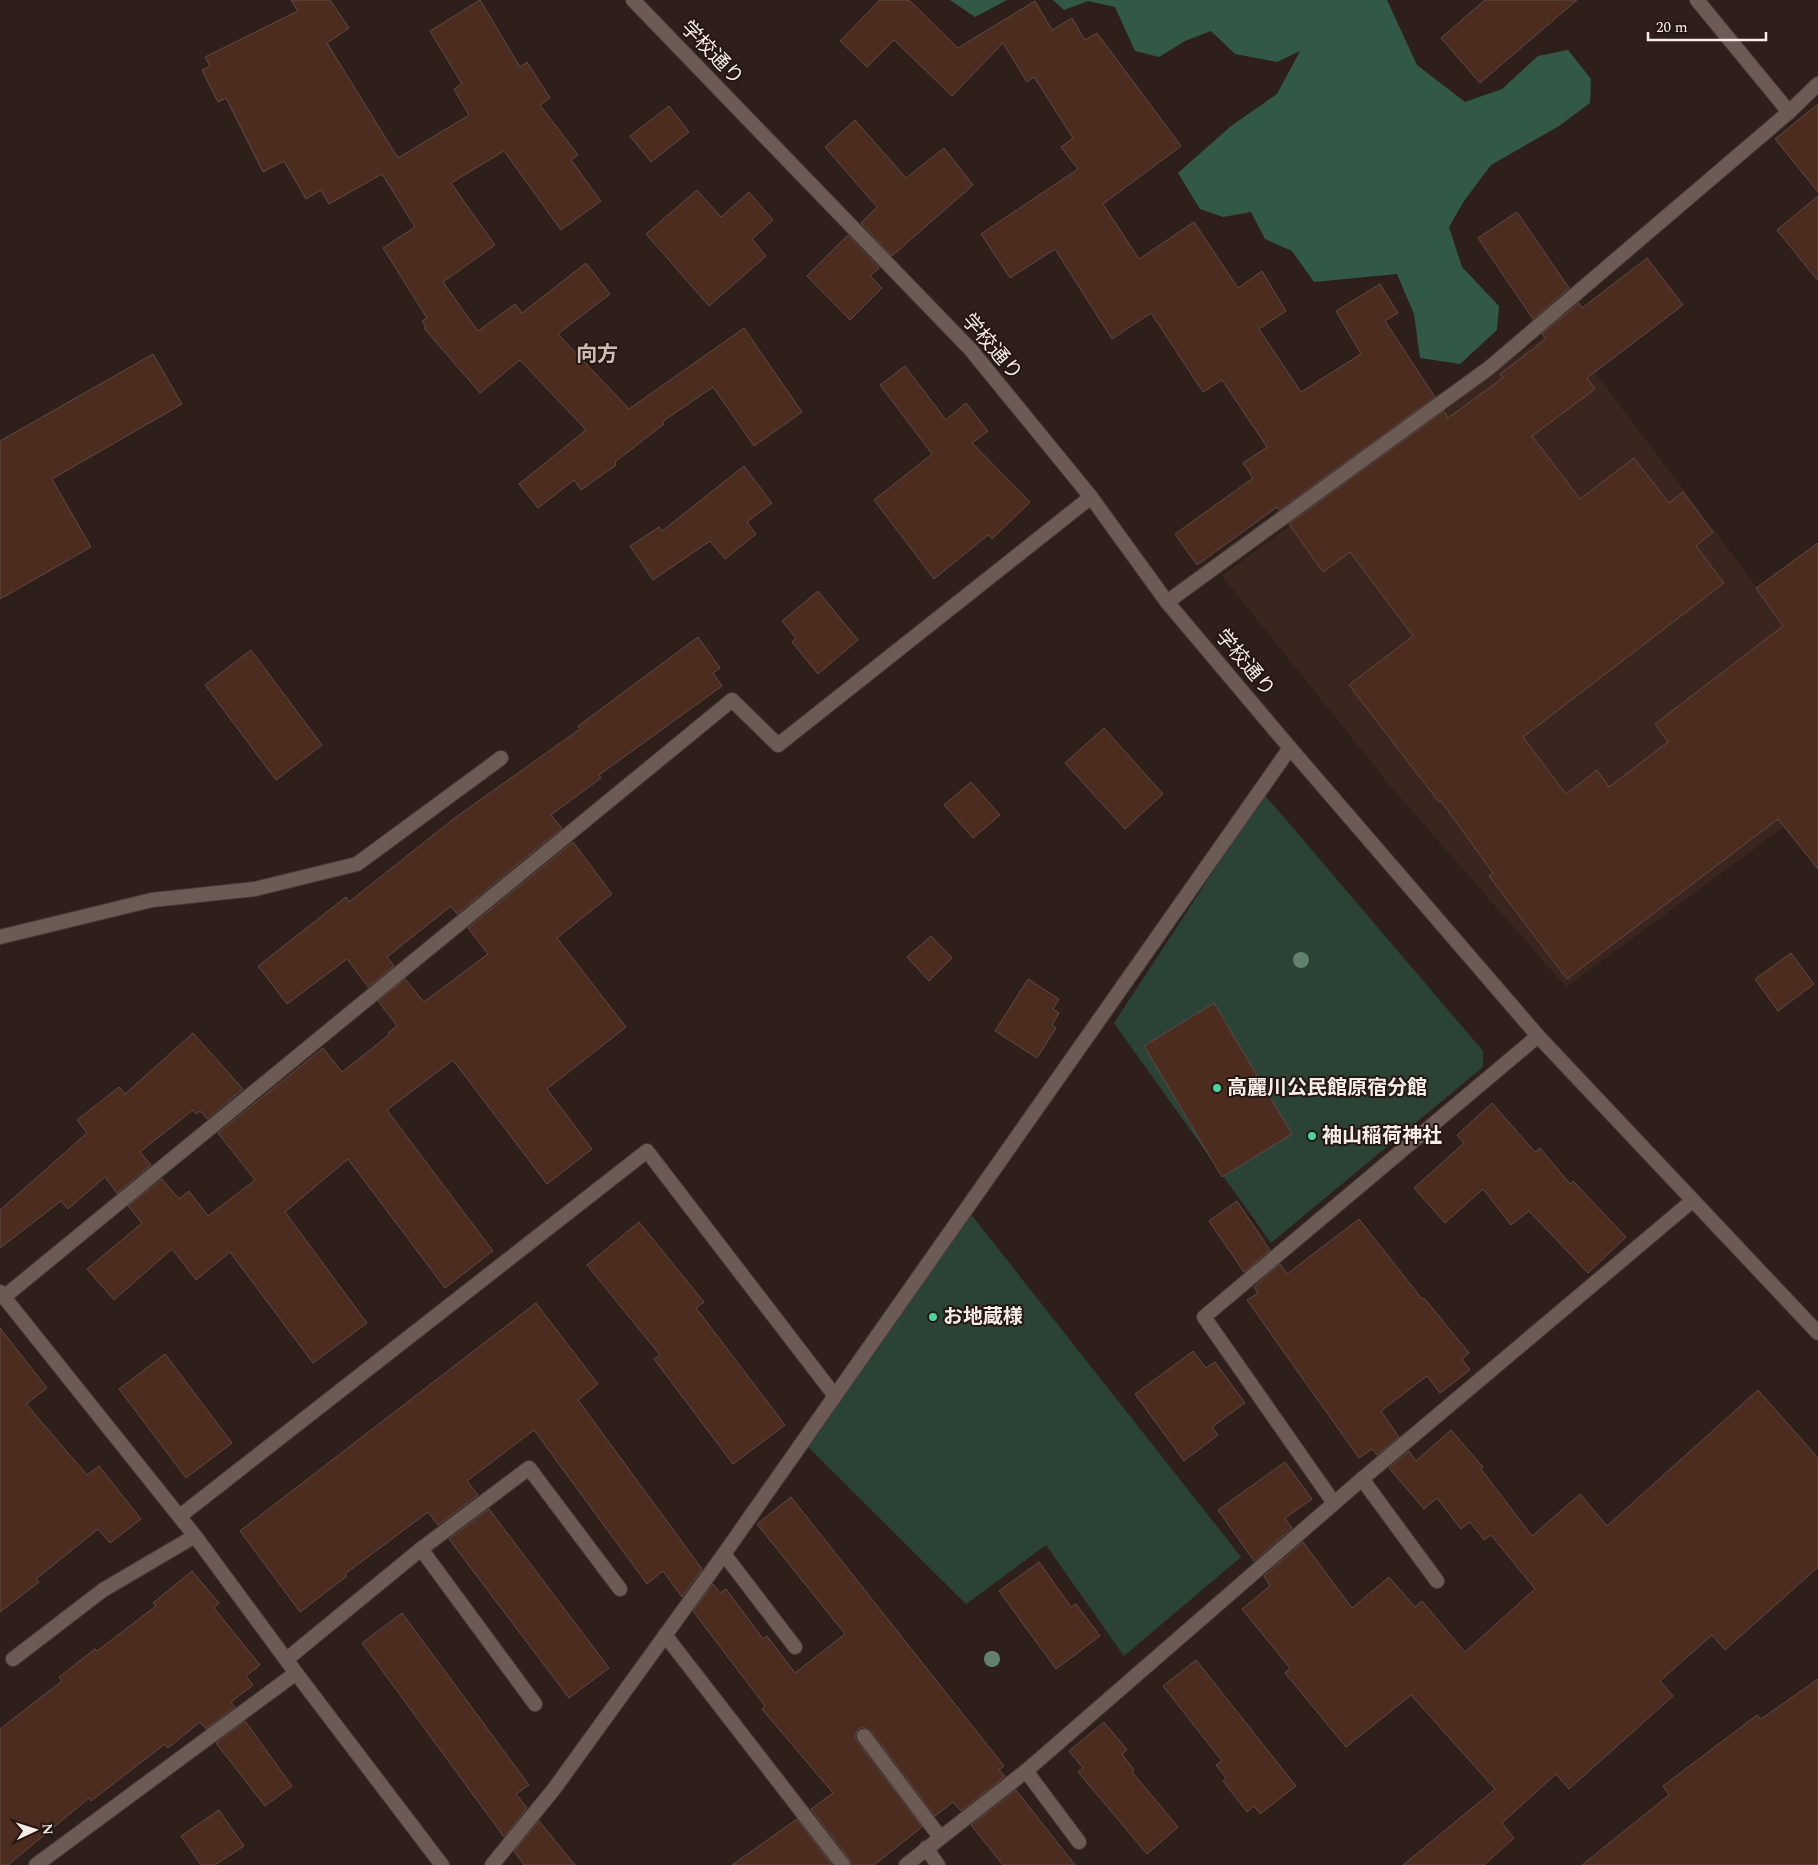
<svg xmlns="http://www.w3.org/2000/svg" width="1818" height="1865" font-family="Spectral,'Noto Sans JP',serif">
<rect width="100%" height="100%" fill="#2e1f1b"/>
<!-- built -->
<path fill="#3a261f" d="M1559 325 1818 668V802L1566 987 1393 789 1222 576Z"/>
<!-- green -->
<g fill="#2b4337">
<path d="M1264 794 1483 1051V1067L1271 1243 1114 1023Z"/>
<path d="M970 1213 1241 1557 1124 1656 1046 1545 966 1604 808 1447Z"/>
</g>
<!-- forest -->
<g fill="#325947">
<path d="M950 0H1007L975 17Z"/>
<path d="M1053 0H1387L1417 65 1465 102 1502 89 1538 56 1568 50 1591 79 1590 103 1559 126 1491 165 1464 201 1449 227 1462 267 1499 306 1497 330 1460 364 1420 358 1414 314 1397 274 1314 282 1292 251 1265 239 1251 212 1223 217 1200 209 1178 173 1231 126 1277 94 1300 51 1277 62 1235 54 1211 31 1185 41 1159 57 1135 51 1115 7 1088 1 1064 10Z"/>
</g>
<!-- building -->
<g fill="#4d2c20" stroke="#5c4c46">
<path d="M291 0H330L349 28 327 43 398 158 469 115 454 89 462 84 430 31 480 0 520 67 527 62 550 98 540 105 578 155 571 160 601 201 561 230 504 151 451 183 495 245 443 282 478 331 515 304 522 313 586 263 610 294 558 334 629 409 744 328 802 412 754 446 713 387 662 422 664 424 615 462 616 465 581 490 574 480 538 508 519 484 586 430 520 360 480 393 424 328 426 327 422 321 427 318 383 248 415 227 382 174 329 204 321 190 306 199 284 161 263 172 226 98 218 102 202 70 210 66 205 57 298 11Z"/>
<path d="M880 0H909L958 48 1035 1 1052 30 1072 18 1085 40 1097 33 1181 146 1103 204 1139 259 1194 222 1238 288 1262 271 1286 311 1259 329 1301 392 1361 354 1336 311 1380 284 1398 313 1385 321 1435 397 1279 510 1277 507 1197 565 1175 534 1253 478 1243 463 1267 447 1222 380 1203 392 1151 313 1112 339 1055 249 1010 278 981 234 1078 169 1061 147 1073 138 1034 77 1027 82 1003 43 952 96 894 40 867 67 840 41Z"/>
<path d="M1485 0H1577L1480 83 1441 38Z"/>
<path d="M1818 104V192L1775 139Z"/>
<path d="M669 106 689 132 651 162 630 136Z"/>
<path d="M855 120 906 178 944 148 973 185 892 256 861 223 877 207 825 147Z"/>
<path d="M697 190 721 217 749 192 773 220 752 239 766 256 709 306 646 234Z"/>
<path d="M1818 196V281L1777 230Z"/>
<path d="M1517 212 1569 288 1533 319 1478 238Z"/>
<path d="M848 235 879 268 870 276 882 288 850 320 807 276Z"/>
<path d="M1647 258 1683 305 1587 378 1595 389 1532 436 1580 499 1634 458 1669 503 1683 492 1713 532 1696 546 1724 583 1523 737 1566 794 1597 770 1609 787 1668 742 1655 724 1783 626 1756 588 1818 543V869L1778 819 1567 979 1489 876 1493 873 1441 801 1439 802 1349 685 1413 636 1350 552 1323 572 1289 524 1444 411 1448 418 1503 378 1500 374 1546 339 1542 334 1579 303 1582 308Z"/>
<path d="M153 354 182 404 52 479 91 547 0 599V441Z"/>
<path d="M905 366 946 420 966 403 988 431 972 443 1030 502 992 539 988 535 934 579 874 500 932 454 880 385Z"/>
<path d="M744 466 772 503 747 522 756 534 725 559 710 541 653 580 630 546 659 527 662 531Z"/>
<path d="M818 591 858 640 818 674 792 642 796 638 782 621Z"/>
<path d="M698 637 720 668 713 673 722 686 599 775 601 778 551 815 562 828 457 914 451 906 387 957 394 966 368 987 347 959 287 1004 258 966 346 897 349 902 456 817 580 729 578 726Z"/>
<path d="M251 650 322 745 276 780 205 685Z"/>
<path d="M1104 728 1163 794 1125 829 1065 763Z"/>
<path d="M971 782 1000 815 973 838 944 805Z"/>
<path d="M573 842 612 894 557 938 626 1027 547 1089 592 1149 547 1184 453 1060 387 1110 493 1251 445 1288 348 1159 285 1212 367 1323 313 1363 230 1252 196 1280 172 1249 114 1300 87 1269 142 1223 128 1206 162 1179 179 1199 189 1191 208 1216 255 1180 218 1133 323 1048 342 1072 389 1035 388 1033 397 1026 378 1001 405 979 424 1002 488 954 468 928Z"/>
<path d="M931 936 952 958 929 981 907 957Z"/>
<path d="M1791 953 1814 984 1778 1011 1755 979Z"/>
<path d="M1028 979 1059 999 1053 1009 1059 1013 1052 1025 1056 1028 1037 1058 995 1031Z"/>
<path d="M1214 1003 1292 1134 1222 1177 1144 1046Z"/>
<path d="M193 1033 243 1089 207 1119 200 1111 196 1114 193 1110 140 1152 151 1165 117 1193 105 1177 68 1209 61 1201 0 1248V1210L87 1133 77 1120 119 1087 125 1094Z"/>
<path d="M1492 1103 1535 1152 1540 1148 1570 1184 1573 1181 1626 1237 1588 1273 1529 1211 1511 1225 1483 1189 1445 1223 1414 1188 1464 1143 1457 1135Z"/>
<path d="M1237 1201 1270 1250 1244 1272 1209 1221Z"/>
<path d="M1359 1219 1422 1299 1424 1298 1469 1353 1462 1359 1470 1370 1440 1393 1427 1376 1381 1411 1399 1437 1377 1455 1372 1449 1359 1458 1247 1300 1258 1293 1254 1287 1280 1264 1287 1274Z"/>
<path d="M639 1222 704 1302 696 1308 785 1425 733 1464 654 1359 660 1355 587 1265Z"/>
<path d="M536 1303 598 1384 578 1400 702 1569 682 1597 663 1571 647 1584 534 1430 467 1481 478 1495 438 1525 428 1512 345 1574 347 1576 300 1612 240 1531Z"/>
<path d="M0 1328 47 1388 26 1404 87 1475 99 1466 141 1519 110 1543 98 1529 36 1579 39 1582 0 1612Z"/>
<path d="M1193 1351 1206 1368 1215 1362 1245 1403 1212 1427 1218 1435 1184 1461 1135 1394Z"/>
<path d="M165 1354 232 1443 186 1478 119 1389Z"/>
<path d="M1758 1390 1818 1458V1567L1725 1650 1712 1635 1660 1681 1673 1696 1569 1789 1556 1774 1502 1823 1514 1838 1484 1865H1403L1495 1789 1411 1695 1346 1747 1285 1673 1290 1668 1242 1609 1270 1586 1264 1576 1303 1542 1352 1608 1389 1577 1415 1607 1422 1601 1465 1652 1535 1589 1491 1535 1484 1540 1470 1522 1461 1529 1437 1498 1424 1509 1389 1468 1409 1451 1416 1461 1451 1430 1483 1467 1481 1469 1532 1536 1580 1494 1607 1526Z"/>
<path d="M1285 1462 1312 1499 1285 1518 1292 1528 1254 1561 1218 1510Z"/>
<path d="M791 1497 1004 1766 999 1770 1005 1776 961 1811 953 1802 935 1816 871 1731 863 1727 858 1729 855 1737 857 1741 922 1827 874 1865H852L850 1860 811 1809 833 1793 762 1709 765 1706 693 1611 713 1584 720 1593 726 1589 763 1639 767 1636 795 1673 845 1634 757 1524Z"/>
<path d="M489 1509 609 1668 569 1698 449 1539Z"/>
<path d="M1039 1562 1071 1607 1076 1604 1100 1636 1056 1669 999 1591Z"/>
<path d="M192 1571 219 1603 214 1608 260 1665 246 1676 253 1685 231 1702 235 1707 206 1729 200 1722 168 1748 165 1744 91 1801 89 1798 8 1865H0V1729L62 1681 59 1677 95 1649 97 1651 156 1606 153 1603Z"/>
<path d="M402 1613 529 1785 516 1794 527 1808 504 1837 362 1643Z"/>
<path d="M1196 1660 1296 1786 1260 1814 1254 1806 1247 1812 1223 1781 1226 1778 1216 1765 1222 1761 1163 1686Z"/>
<path d="M1818 1679V1865H1582L1669 1795 1663 1786 1757 1715 1761 1719Z"/>
<path d="M245 1721 292 1786 265 1806 216 1743Z"/>
<path d="M1104 1722 1127 1750 1122 1754 1134 1770 1132 1772 1178 1827 1147 1854 1078 1772 1083 1768 1069 1751Z"/>
<path d="M1016 1790 1049 1832 1075 1865H1003L971 1825Z"/>
<path d="M219 1810 244 1846 215 1865H201L181 1836Z"/>
<path d="M797 1819 832 1865H732Z"/>
<path d="M539 1821 575 1865H524L514 1851Z"/>
</g>
<g fill="none" stroke-linecap="round" stroke-linejoin="round">
<!-- service casing -->
<g stroke="#463b37" stroke-width="16">
<g id="service">
<path d="M0 937 152 900 255 889 357 864 501 758"/>
<path d="M1362 1479 1437 1581"/>
<path d="M421 1549 535 1704"/>
<path d="M724 1554 795 1647"/>
<path d="M13 1659 103 1590 195 1536"/>
<path d="M287 1659 421 1549 529 1468 620 1589"/>
<path d="M864 1736 940 1837"/>
<path d="M1026 1771 1079 1842"/>
<path d="M926 1848 938 1865"/>
<path d="M36 1865 296 1673"/>
</g>
</g>
<!-- minor casing -->
<g stroke="#463b37" stroke-width="16">
<g id="minor">
<path d="M1697 0 1789 112"/>
<path d="M1167 602 1489 368 1789 112 1818 84"/>
<path d="M0 1292 195 1536 296 1673 442 1865"/>
<path d="M4 1297 732 700 778 745 1091 497"/>
<path d="M1334 1503 1204 1317 1538 1036"/>
<path d="M180 1516 647 1151 835 1396"/>
<path d="M665 1635 843 1865"/>
<path d="M492 1865 554 1789 724 1554 1290 748 1167 602 1091 497 971 350 633 0"/>
<path d="M906 1865 1026 1771 1362 1479 1692 1201"/>
</g>
</g>
<!-- tertiary casing -->
<g stroke="#463b37" stroke-width="16">
<path id="tertiary" d="M1290 748 1538 1036 1818 1333"/>
</g>
<!-- service -->
<use href="#service" stroke="#6c5b55" stroke-width="14"/>
<!-- minor -->
<use href="#minor" stroke="#6c5b55" stroke-width="14"/>
<!-- tertiary -->
<use href="#tertiary" stroke="#6c5b55" stroke-width="14"/>
</g>
<!-- trees -->
<g fill="#62816d">
<circle cx="1301" cy="960" r="8"/>
<circle cx="992" cy="1659" r="8"/>
</g>
<!-- markers -->
<g fill="#49d49d" stroke="#241611" stroke-width="2">
<circle cx="1217" cy="1088" r="5"/>
<circle cx="1312" cy="1136" r="5"/>
<circle cx="933" cy="1317" r="5"/>
</g>
<g text-anchor="middle" dominant-baseline="central" stroke-width="4" stroke-linejoin="round" paint-order="stroke">
<!-- street labels -->
<g font-size="20" fill="#f6ece8" stroke="#241611">
<text transform="translate(712 53) rotate(46)">学校通り</text>
<text transform="translate(992 347) rotate(49)">学校通り</text>
<text transform="translate(1245 663) rotate(50)">学校通り</text>
</g>
<!-- poi labels -->
<g font-size="20" font-weight="bold" fill="#f6ece8" stroke="#241611" text-anchor="start">
<text x="1227" y="1088">高麗川公民館原宿分館</text>
<text x="1322" y="1136">袖山稲荷神社</text>
<text x="943" y="1317">お地蔵様</text>
</g>
<!-- neighbourhood labels -->
<g font-size="21" font-weight="bold" fill="#cebbb4" stroke="#241611">
<text x="597" y="355">向方</text>
</g>
</g>
<!-- north arrow -->
<g transform="translate(35 1830) rotate(86)" stroke="#241611" stroke-width="4" paint-order="stroke">
<path d="M0-4L9 19L0 12L-9 19Z" fill="#f6ece8"/>
<text y="-8" font-size="14" font-weight="bold" text-anchor="middle" fill="#f6ece8">N</text>
</g>
<!-- scale -->
<path d="M1648 32v8h118v-8" fill="none" stroke="#f6ece8" stroke-width="2.5"/>
<text x="1656" y="32" font-size="15" fill="#f6ece8" stroke="#241611" stroke-width="4" paint-order="stroke">20 m</text>
</svg>
